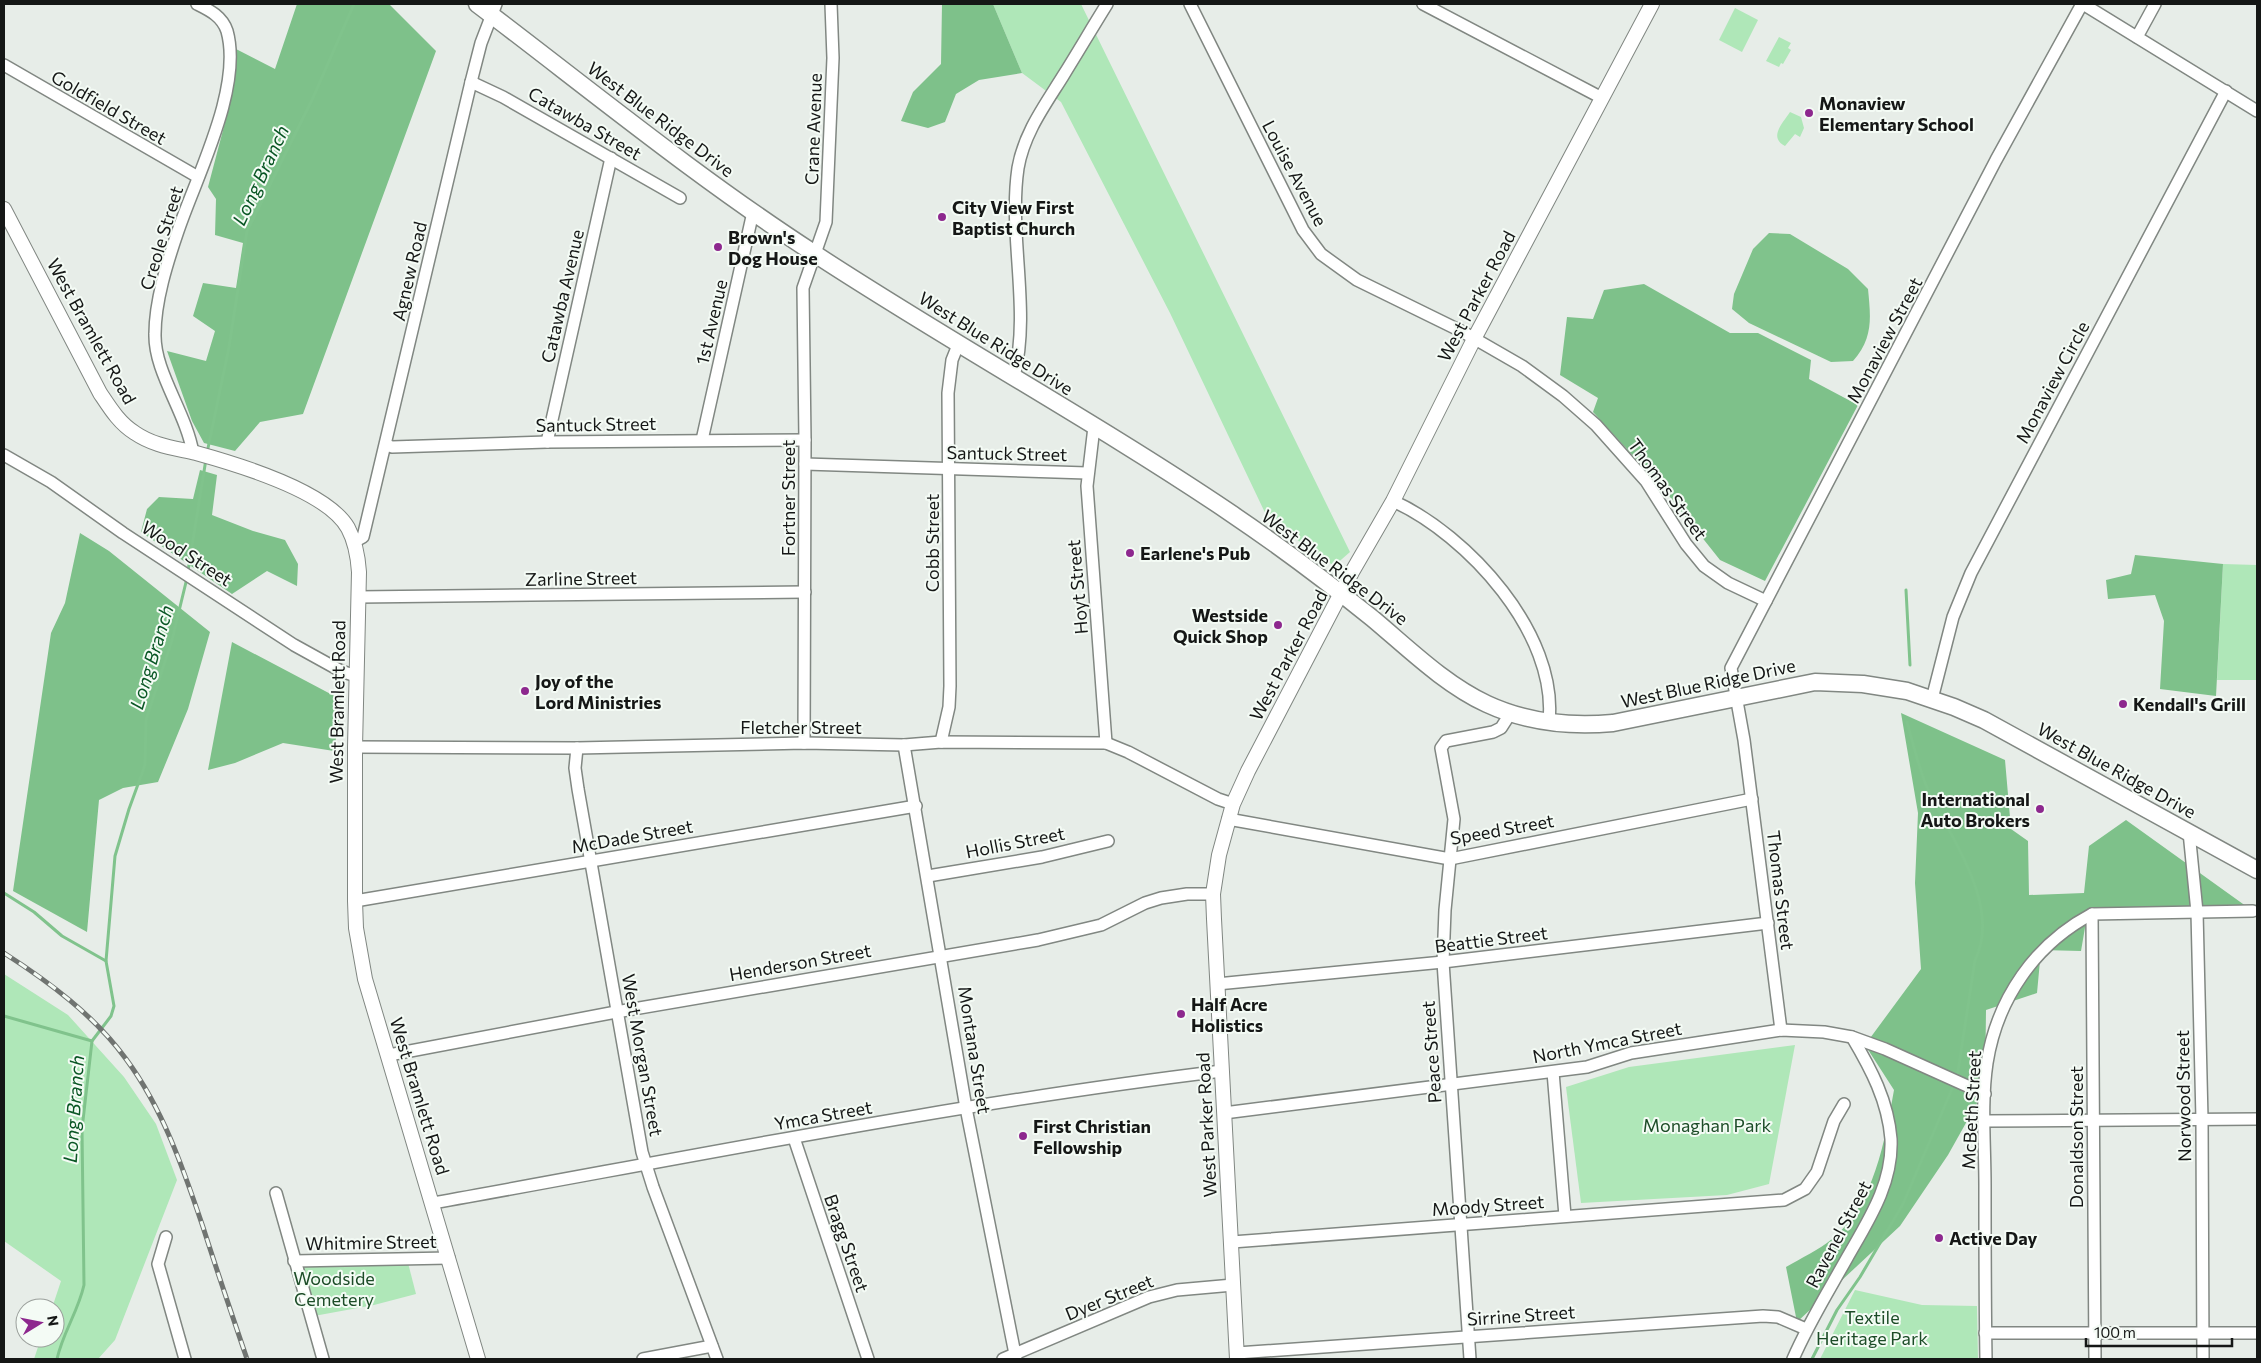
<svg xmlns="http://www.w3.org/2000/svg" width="2261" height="1363" font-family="Commissioner,sans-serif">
<rect width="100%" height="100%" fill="#e7ede8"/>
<!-- green -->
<g fill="#afe7b8">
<path d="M993 4H1081L1350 552 1334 566 1268 519 1170 313 1061 102 1022 73Z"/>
<path d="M1735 8 1758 20 1742 52 1719 40Z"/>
<path d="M1779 37 1791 43 1788 48 1791 50 1783 64 1781 63 1779 67 1766 61Z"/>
<path d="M1790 112 1801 117 1804 128 1800 137 1795 134 1785 146C1768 137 1783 123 1790 112Z"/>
<path d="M2223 564 2257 565V680H2217Z"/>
<path d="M4 974 68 1015 124 1077 156 1124 177 1180 115 1340 98 1359H34L41 1338H55V1308H52L61 1281 4 1241Z"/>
<path d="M1795 1045 1769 1184 1727 1195 1581 1203 1566 1087 1629 1067Z"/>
<path d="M408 1263 416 1294 374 1305 314 1316 300 1267Z"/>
<path d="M1855 1290 1922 1305 1977 1306 1978 1359H1820Z"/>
</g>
<!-- forest -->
<g fill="#7ec18a">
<path d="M297 4H389L436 51 303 414 260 422 235 451 204 443 192 421 167 351 206 361 215 331 193 316 203 283 236 288 243 243 215 235 216 199 208 187 227 115 236 49 275 69Z"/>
<path d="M942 4H993L1022 73 979 80 956 94 945 122 928 128 901 121 913 92 941 64Z"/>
<path d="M1644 284 1730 333H1758L1811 360 1809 379 1858 405 1765 581 1720 560 1666 492 1593 412 1598 398 1560 375 1567 317 1593 319 1604 290Z"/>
<path d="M200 470 217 475 212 515 253 531 285 540 298 564 297 586 267 571 232 594 141 532 147 509 159 497 193 499Z"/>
<path d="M80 533 109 551 210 632 188 709 158 782 123 788 99 800 87 932 13 891 51 633 65 603Z"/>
<path d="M2135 555 2223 564 2216 696 2160 689 2164 621 2155 595 2108 599 2106 580 2131 574Z"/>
<path d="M232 642 342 700 334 751 283 743 235 763 208 770Z"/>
<path d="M1901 713 2005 760 2011 829 2028 841 2029 895 2084 893 2089 846 2126 820 2250 909 2088 910 2081 951 2041 950 2037 993 1986 1010 1985 1089 1948 1155 1900 1226 1797 1322 1786 1267C1801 1258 1819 1250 1832 1239 1874 1205 1885 1140 1894 1090L1865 1045 1921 969 1915 883 1918 813Z"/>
</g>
<!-- water -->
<path fill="#80c38c" d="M1769 233 1790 234 1848 269 1868 289C1871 319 1873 338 1853 361L1831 362 1749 323 1732 309 1734 294 1753 249Z"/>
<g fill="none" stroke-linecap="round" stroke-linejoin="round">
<!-- stream -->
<g stroke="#80c38c" stroke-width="3">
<path d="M207 453 229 347 247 231 312 100 354 4"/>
<path d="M188 571 206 459"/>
<path d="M1906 590 1910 665"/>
<path d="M1907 722C1913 743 1918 765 1926 785 1947 834 2003 904 1975 960L1957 1078"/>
<path d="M4 893 34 912 62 936 106 961"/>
<path d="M4 1016 92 1041"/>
<path d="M57 1359C63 1332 78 1312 84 1285L82 1129 92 1041 111 1016 114 1006 106 961 115 856 129 809 145 765 146 720 172 640 187 578"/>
<path d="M1812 1359 1837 1310 1860 1277 1903 1204 1952 1089"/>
</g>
<!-- minor casing -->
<g stroke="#818782" stroke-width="14">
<g id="minor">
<path d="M1190 4 1303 230 1321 254 1357 280 1463 332 1522 366 1563 396 1596 425 1646 481 1686 544 1704 566 1728 583 1766 601"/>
<path d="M1423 4 1602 98"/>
<path d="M2083 4 2257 111"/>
<path d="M2137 37 2155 4"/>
<path d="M4 65 198 177"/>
<path d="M471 82 503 97 680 198"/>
<path d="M1014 377C1031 309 1008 236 1018 168 1024 133 1045 105 1063 76 1078 52 1092 28 1107 4"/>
<path d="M1094 427 1087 486 1106 743"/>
<path d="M702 440 753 212"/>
<path d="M547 442 611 158"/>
<path d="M387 445 392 447 547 442 805 440"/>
<path d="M193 453C186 412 154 372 155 334 155 301 167 263 178 231 196 177 243 88 227 31 222 16 209 10 197 4"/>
<path d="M4 455 51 482 123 533 294 645 341 671 356 676"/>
<path d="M805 464 1087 473"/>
<path d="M1393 501C1468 535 1558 634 1549 721"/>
<path d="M354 542 363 537 471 82 481 43 496 4"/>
<path d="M358 597 805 592"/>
<path d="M1932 699 1953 617 1971 573 2226 91"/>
<path d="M941 742 949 707 950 686 948 393 952 360 958 345"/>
<path d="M804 743 805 440 803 288 826 222 833 58 831 4"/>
<path d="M904 745 966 1108 1016 1359"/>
<path d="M355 747 577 748 804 743 904 745 941 742 1106 743 1128 752 1218 799 1233 804"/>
<path d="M577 748 575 768 578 789 642 1152 653 1187 717 1359"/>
<path d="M1228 819 1450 859 1752 799"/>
<path d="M2189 832 2197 912 2202 1119 2203 1359"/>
<path d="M928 876 1042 857 1108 841"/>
<path d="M355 901 916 806"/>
<path d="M2092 914 2095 1359"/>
<path d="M1217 984 1443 962 1768 923"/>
<path d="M1781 1030 1744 740 1731 668 1996 160 2082 4"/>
<path d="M389 1055 616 1012 1038 940 1101 925 1145 903 1161 898 1187 894H1213"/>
<path d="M1553 1072 1565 1216"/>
<path d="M1224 1113 1587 1067 1631 1053 1781 1030 1824 1032 1852 1037 1885 1049 1985 1094"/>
<path d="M1985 1121 2257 1119"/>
<path d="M794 1138 868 1359"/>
<path d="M276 1193 323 1359"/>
<path d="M433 1203C695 1156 957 1103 1222 1071"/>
<path d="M166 1237 158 1264 185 1359"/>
<path d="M1232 1242 1784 1200 1805 1189 1817 1172 1834 1121 1844 1104"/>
<path d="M294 1261 449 1258"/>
<path d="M1985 1333H2257"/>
<path d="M1237 1353 1763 1316 1778 1317 1806 1329"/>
<path d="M643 1359 712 1346"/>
<path d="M1003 1359 1149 1297 1177 1290 1233 1285"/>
<path d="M1470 1359 1443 962 1445 910 1454 819 1441 748 1446 741 1493 732 1501 728 1510 714"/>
<path d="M1793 1359C1808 1324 1828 1292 1847 1258 1868 1221 1893 1184 1891 1139 1888 1101 1871 1069 1852 1037"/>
<path d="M1986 1359C1985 1301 1985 1243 1985 1185 1985 1145 1981 1103 1987 1063 1997 999 2035 944 2092 914L2253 911"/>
</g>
</g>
<!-- tertiary casing -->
<g stroke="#818782" stroke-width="16">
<g id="tertiary">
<path d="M4 209 100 393C110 408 119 423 135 433 154 446 175 448 196 453 236 464 327 491 348 528 355 541 358 557 359 572L355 747V901L356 928 365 979 478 1359"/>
<path d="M1237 1359 1214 919 1213 894 1219 855 1233 804 1248 771 1352 572 1393 501 1474 339 1652 4"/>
</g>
</g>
<!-- secondary casing -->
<g stroke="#818782" stroke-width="19">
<path id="secondary" d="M477 4C588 88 695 176 812 252 949 342 1094 421 1229 512 1278 545 1326 581 1372 618 1408 648 1444 684 1487 704 1526 722 1570 727 1613 723L1815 682 1863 684 1907 691 1954 707 1984 720 2257 870"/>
</g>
<!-- minor -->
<use href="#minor" stroke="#fff" stroke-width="11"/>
<!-- tertiary -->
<use href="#tertiary" stroke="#fff" stroke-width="14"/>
<!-- secondary -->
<use href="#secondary" stroke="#fff" stroke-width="16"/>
<!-- rail casing -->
<g stroke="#707471" stroke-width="5">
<path id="rail" d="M4 953C49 982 94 1015 126 1059 163 1109 183 1168 203 1227 217 1271 232 1315 247 1359"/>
</g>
<!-- rail -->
<use href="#rail" stroke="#f4fbf5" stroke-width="3" stroke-dasharray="9" stroke-linecap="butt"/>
</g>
<!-- markers -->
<g fill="#8d288e" stroke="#f4fbf5" stroke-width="2">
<circle cx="1809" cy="113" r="5"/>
<circle cx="942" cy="217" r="5"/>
<circle cx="718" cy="247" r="5"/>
<circle cx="1130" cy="553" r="5"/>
<circle cx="1278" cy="625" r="5"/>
<circle cx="525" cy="691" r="5"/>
<circle cx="2123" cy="704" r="5"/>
<circle cx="2040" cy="809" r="5"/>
<circle cx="1181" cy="1014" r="5"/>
<circle cx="1023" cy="1136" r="5"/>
<circle cx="1939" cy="1238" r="5"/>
</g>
<g text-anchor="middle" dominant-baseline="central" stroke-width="4" stroke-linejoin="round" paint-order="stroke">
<!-- poi labels -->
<g font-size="18" font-weight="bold" fill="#151716" stroke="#f4fbf5" text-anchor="start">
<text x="1819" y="103">Monaview<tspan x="1819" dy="21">Elementary School</tspan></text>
<text x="952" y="207">City View First<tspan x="952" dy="21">Baptist Church</tspan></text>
<text x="728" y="237">Brown's<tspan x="728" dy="21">Dog House</tspan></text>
<text x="1140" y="553">Earlene's Pub</text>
<text x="1268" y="615" text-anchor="end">Westside<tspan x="1268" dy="21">Quick Shop</tspan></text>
<text x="535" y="681">Joy of the<tspan x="535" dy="21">Lord Ministries</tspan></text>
<text x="2133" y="704">Kendall's Grill</text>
<text x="2030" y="799" text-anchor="end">International<tspan x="2030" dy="21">Auto Brokers</tspan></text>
<text x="1191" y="1004">Half Acre<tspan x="1191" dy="21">Holistics</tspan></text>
<text x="1033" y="1126">First Christian<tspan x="1033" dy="21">Fellowship</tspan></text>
<text x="1949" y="1238">Active Day</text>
</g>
<!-- street labels -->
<g font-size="18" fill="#151716" stroke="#f4fbf5">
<text transform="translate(109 107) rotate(30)">Goldfield Street</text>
<text transform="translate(661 119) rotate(37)">West Blue Ridge Drive</text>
<text transform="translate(585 123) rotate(30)">Catawba Street</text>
<text transform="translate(813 129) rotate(-88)">Crane Avenue</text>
<text transform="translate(1295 173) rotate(62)">Louise Avenue</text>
<text transform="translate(161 238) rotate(-73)">Creole Street</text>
<text transform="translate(409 271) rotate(-77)">Agnew Road</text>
<text transform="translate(562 296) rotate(-77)">Catawba Avenue</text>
<text transform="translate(1476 296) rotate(-62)">West Parker Road</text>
<text transform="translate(711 322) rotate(-77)">1st Avenue</text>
<text transform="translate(92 331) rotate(61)">West Bramlett Road</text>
<text transform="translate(1884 340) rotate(-62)">Monaview Street</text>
<text transform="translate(996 343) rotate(32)">West Blue Ridge Drive</text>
<text transform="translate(2052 382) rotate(-62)">Monaview Circle</text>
<text transform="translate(596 424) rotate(-1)">Santuck Street</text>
<text transform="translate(1007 453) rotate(1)">Santuck Street</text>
<text transform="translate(1668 489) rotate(54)">Thomas Street</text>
<text transform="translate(788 498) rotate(-90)">Fortner Street</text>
<text transform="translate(932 543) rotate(-90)">Cobb Street</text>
<text transform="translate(187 553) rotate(33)">Wood Street</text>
<text transform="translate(1335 567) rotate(37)">West Blue Ridge Drive</text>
<text transform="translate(581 578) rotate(-1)">Zarline Street</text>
<text transform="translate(1077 587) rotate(-95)">Hoyt Street</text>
<text transform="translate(1288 655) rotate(-62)">West Parker Road</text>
<text transform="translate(1708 683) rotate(-12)">West Blue Ridge Drive</text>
<text transform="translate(337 702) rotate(-89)">West Bramlett Road</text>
<text x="801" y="727">Fletcher Street</text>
<text transform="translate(2117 770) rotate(29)">West Blue Ridge Drive</text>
<text transform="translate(1502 829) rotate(-10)">Speed Street</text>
<text transform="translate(632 836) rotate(-10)">McDade Street</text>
<text transform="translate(1015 842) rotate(-11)">Hollis Street</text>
<text transform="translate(1781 890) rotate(83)">Thomas Street</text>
<text transform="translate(1491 939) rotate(-7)">Beattie Street</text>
<text transform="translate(800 962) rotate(-10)">Henderson Street</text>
<text transform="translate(1607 1042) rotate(-11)">North Ymca Street</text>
<text transform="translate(975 1050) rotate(81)">Montana Street</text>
<text transform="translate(1431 1052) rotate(-94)">Peace Street</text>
<text transform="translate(643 1055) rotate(80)">West Morgan Street</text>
<text transform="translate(420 1096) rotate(73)">West Bramlett Road</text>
<text transform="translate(2183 1096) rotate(-91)">Norwood Street</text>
<text transform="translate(1971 1110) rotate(-87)">McBeth Street</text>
<text transform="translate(823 1115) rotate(-10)">Ymca Street</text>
<text transform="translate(1206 1125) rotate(-93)">West Parker Road</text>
<text transform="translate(2076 1137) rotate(-90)">Donaldson Street</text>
<text transform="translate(1488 1205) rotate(-4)">Moody Street</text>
<text transform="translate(1838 1234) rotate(-62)">Ravenel Street</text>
<text transform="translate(371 1242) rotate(-1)">Whitmire Street</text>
<text transform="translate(847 1243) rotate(71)">Bragg Street</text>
<text transform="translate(1109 1297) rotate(-22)">Dyer Street</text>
<text transform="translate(1521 1315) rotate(-4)">Sirrine Street</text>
</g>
<!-- park labels -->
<g font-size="18" fill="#1c4c27" stroke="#f4fbf5">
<text x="1707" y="1125">Monaghan Park</text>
<text x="334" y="1278">Woodside<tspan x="334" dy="21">Cemetery</tspan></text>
<text x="1872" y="1317">Textile<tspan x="1872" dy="21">Heritage Park</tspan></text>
</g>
<!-- water labels -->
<g font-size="19" font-style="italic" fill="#095624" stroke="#f4fbf5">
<text transform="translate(260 175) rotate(-65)">Long Branch</text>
<text transform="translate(151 657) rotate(-73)">Long Branch</text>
<text transform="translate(73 1109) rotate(-86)">Long Branch</text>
</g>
</g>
<!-- border -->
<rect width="2261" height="1363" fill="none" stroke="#151716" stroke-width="10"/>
<!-- north arrow -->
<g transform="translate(40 1323) rotate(80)"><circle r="24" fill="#f4fbf5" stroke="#9ba09c"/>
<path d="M0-4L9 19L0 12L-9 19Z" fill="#8d288e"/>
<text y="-8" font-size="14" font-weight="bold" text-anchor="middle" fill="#151716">N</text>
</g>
<!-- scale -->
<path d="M2086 1338v8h146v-8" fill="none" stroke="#151716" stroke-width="2.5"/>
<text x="2094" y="1338" font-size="15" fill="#151716" stroke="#f4fbf5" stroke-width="4" paint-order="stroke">100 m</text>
</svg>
